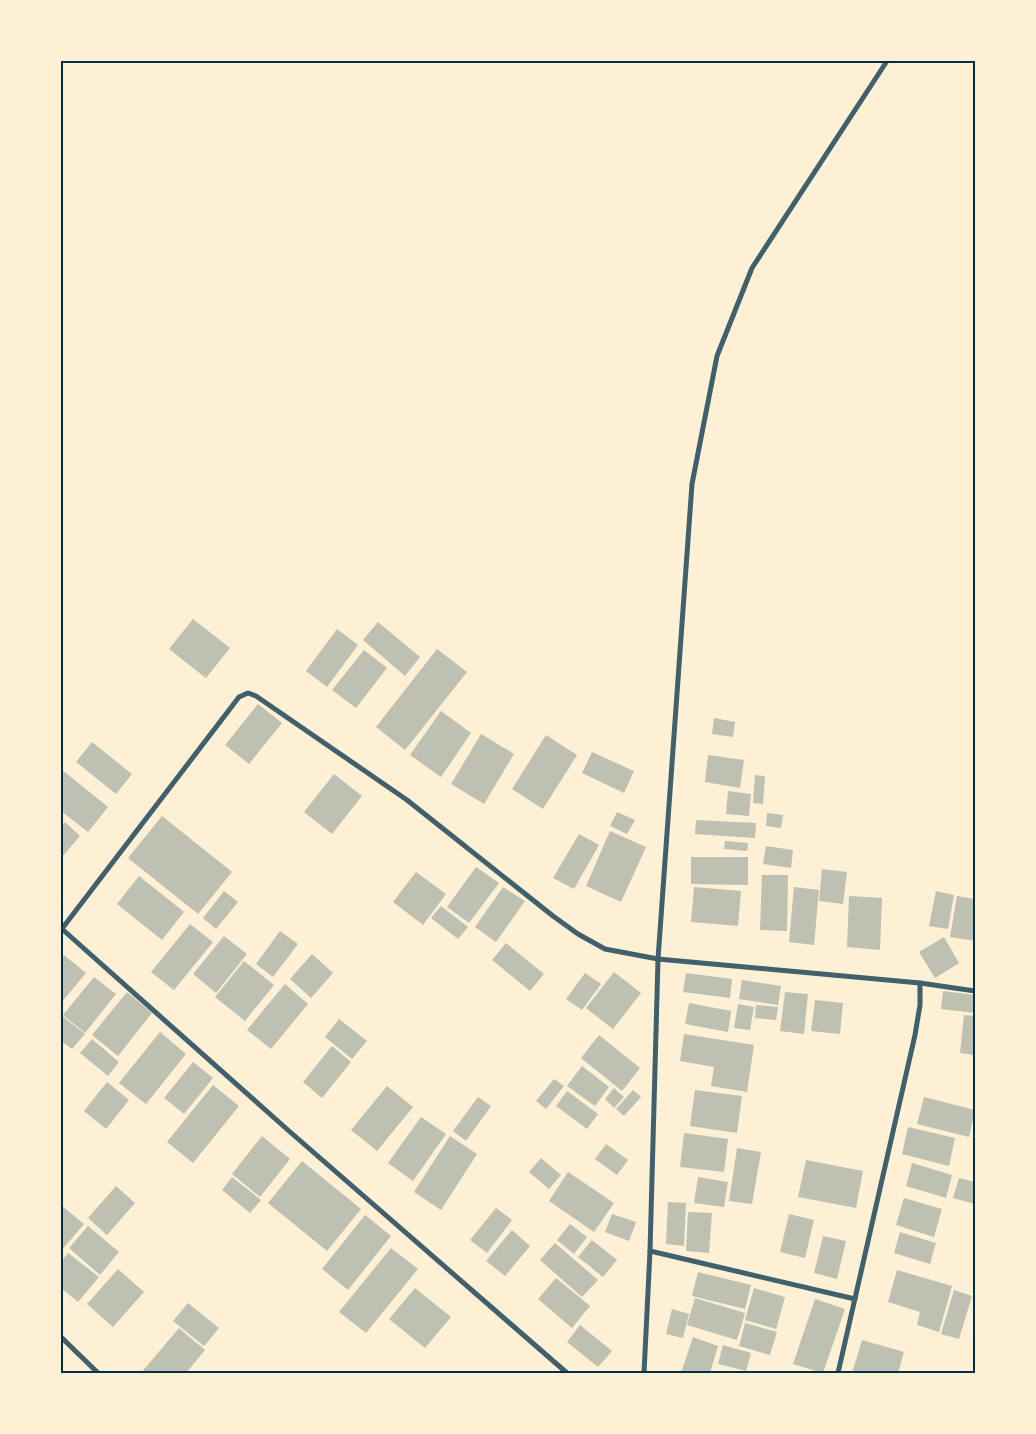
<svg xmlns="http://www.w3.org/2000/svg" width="1036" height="1434" font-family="Merriweather,serif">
<rect width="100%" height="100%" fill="#fdf0d5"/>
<!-- building -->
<g fill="#bec0b2">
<path d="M193 619 230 648 206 678 169 649Z"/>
<path d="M378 622 420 657 405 676 363 640Z"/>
<path d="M337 629 358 645 327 687 306 671Z"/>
<path d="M437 649 467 672 405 750 376 727Z"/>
<path d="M364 650 387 668 356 708 332 690Z"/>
<path d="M258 704 282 723 249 764 225 745Z"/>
<path d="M441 711 471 733 441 777 410 755Z"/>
<path d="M714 718 735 722 733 737 712 734Z"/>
<path d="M481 734 514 754 484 804 451 784Z"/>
<path d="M546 735 577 755 543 809 512 789Z"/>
<path d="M92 742 132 774 116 794 76 762Z"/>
<path d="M592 752 634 771 624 793 582 773Z"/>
<path d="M708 755 744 760 740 788 705 782Z"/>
<path d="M61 769 108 807 88 832 61 811Z"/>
<path d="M334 774 362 796 332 834 304 812Z"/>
<path d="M755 775 765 776 763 804 753 803Z"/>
<path d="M728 791 751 794 749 816 726 814Z"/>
<path d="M617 812 635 820 627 834 610 826Z"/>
<path d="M767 813 783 815 781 828 766 826Z"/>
<path d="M162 816 232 872 198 914 128 858Z"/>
<path d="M696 820 756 823 755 838 695 834Z"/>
<path d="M65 822 80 836 61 858V827Z"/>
<path d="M610 831 646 847 621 902 586 886Z"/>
<path d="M579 834 599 845 574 889 553 878Z"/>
<path d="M725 841 748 843 747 851 724 849Z"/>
<path d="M766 846 793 850 791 868 763 864Z"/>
<path d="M691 857H748V885L691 884Z"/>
<path d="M476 867 499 883 469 923 447 907Z"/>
<path d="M822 869 847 872 843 904 819 901Z"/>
<path d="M416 872 446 894 423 925 393 902Z"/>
<path d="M762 875H788L787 931 760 930Z"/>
<path d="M139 876 184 912 162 940 117 904Z"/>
<path d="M503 887 525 901 496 942 475 927Z"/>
<path d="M694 887 741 891 738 926 691 922Z"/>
<path d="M794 887 819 890 814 945 789 942Z"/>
<path d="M224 891 238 902 216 929 203 918Z"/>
<path d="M936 891 954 895 948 929 929 926Z"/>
<path d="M849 896 882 898 880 950 847 947Z"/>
<path d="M957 896 975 899V941L950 937Z"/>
<path d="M441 906 468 927 458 939 431 918Z"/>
<path d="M190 924 213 942 174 990 151 972Z"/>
<path d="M280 931 298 944 273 977 256 964Z"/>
<path d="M224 936 247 954 216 993 193 974Z"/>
<path d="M944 937 959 963 935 978 919 952Z"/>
<path d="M506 943 544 974 530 991 492 960Z"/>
<path d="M312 954 333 973 311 998 290 979Z"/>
<path d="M64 955 86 973 61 1003V958Z"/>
<path d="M244 961 274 985 245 1021 215 997Z"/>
<path d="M614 972 641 993 613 1029 586 1008Z"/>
<path d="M585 973 601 984 582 1010 566 999Z"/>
<path d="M686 973 732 979 730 998 683 992Z"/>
<path d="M94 977 116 994 85 1033 63 1015Z"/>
<path d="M742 980 781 986 778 1005 739 999Z"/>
<path d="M285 984 308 1004 271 1049 247 1030Z"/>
<path d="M943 991 975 995V1013L941 1009Z"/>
<path d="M127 992 152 1013 118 1056 92 1035Z"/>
<path d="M785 992 808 994 804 1034 780 1031Z"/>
<path d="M815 1000 843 1003 840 1034 811 1031Z"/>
<path d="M689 1003 731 1011 728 1032 685 1024Z"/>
<path d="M738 1004 754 1007 750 1030 734 1028Z"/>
<path d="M756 1005 778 1007 776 1020 755 1018Z"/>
<path d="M61 1015 85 1034 72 1049 61 1041Z"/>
<path d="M964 1015 975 1016V1055L960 1053Z"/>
<path d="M339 1019 367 1041 352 1059 325 1037Z"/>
<path d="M160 1032 186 1054 146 1104 119 1083Z"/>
<path d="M684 1034 754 1045 747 1092 711 1086 714 1067 680 1061Z"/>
<path d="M599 1035 640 1068 622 1091 581 1058Z"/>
<path d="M92 1039 119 1062 108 1076 80 1053Z"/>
<path d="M332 1046 351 1062 322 1098 303 1082Z"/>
<path d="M193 1062 213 1078 184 1114 164 1098Z"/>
<path d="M582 1066 609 1087 595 1106 567 1086Z"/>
<path d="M554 1079 564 1086 546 1109 536 1101Z"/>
<path d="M107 1082 129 1100 106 1129 84 1111Z"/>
<path d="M213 1085 239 1106 193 1163 167 1142Z"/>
<path d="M387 1086 413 1107 377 1151 351 1130Z"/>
<path d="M614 1088 624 1097 614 1108 605 1099Z"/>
<path d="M633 1090 641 1097 624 1116 616 1109Z"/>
<path d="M695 1090 742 1096 737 1133 690 1126Z"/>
<path d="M567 1091 598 1114 587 1129 556 1106Z"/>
<path d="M478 1097 491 1106 466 1141 453 1131Z"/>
<path d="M924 1097 975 1110 969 1137 917 1124Z"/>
<path d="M421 1117 446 1134 413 1181 388 1163Z"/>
<path d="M908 1127 955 1138 949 1166 902 1154Z"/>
<path d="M684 1133 728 1139 724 1172 680 1167Z"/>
<path d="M262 1136 290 1159 260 1197 232 1174Z"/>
<path d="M450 1136 477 1154 441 1210 414 1192Z"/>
<path d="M606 1144 628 1160 617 1175 595 1159Z"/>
<path d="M737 1148 761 1152 752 1204 729 1201Z"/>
<path d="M541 1158 561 1175 549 1189 529 1172Z"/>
<path d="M806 1160 863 1171 856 1208 798 1197Z"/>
<path d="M302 1161 361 1209 327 1251 268 1203Z"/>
<path d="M912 1163 952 1175 946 1198 906 1186Z"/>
<path d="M568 1172 614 1203 594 1232 549 1201Z"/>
<path d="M232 1177 261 1200 250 1213 222 1190Z"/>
<path d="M698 1177 728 1182 724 1207 694 1203Z"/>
<path d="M959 1178 975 1182V1204L953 1198Z"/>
<path d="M116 1186 135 1203 107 1235 88 1218Z"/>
<path d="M904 1198 942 1209 934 1237 896 1225Z"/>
<path d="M668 1202 686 1203 684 1246 666 1244Z"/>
<path d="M61 1205 84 1224 61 1251Z"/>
<path d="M496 1208 512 1220 487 1253 470 1240Z"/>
<path d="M688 1212 712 1213 709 1253 686 1251Z"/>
<path d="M612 1214 636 1222 629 1241 605 1232Z"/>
<path d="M789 1214 814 1220 805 1258 780 1252Z"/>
<path d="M365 1215 391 1236 348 1290 322 1269Z"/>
<path d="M570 1224 587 1237 574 1254 557 1240Z"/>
<path d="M88 1226 119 1252 100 1275 69 1248Z"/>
<path d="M512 1230 530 1246 505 1276 486 1261Z"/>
<path d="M900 1232 936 1243 930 1264 894 1253Z"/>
<path d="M823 1236 846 1241 837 1279 814 1273Z"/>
<path d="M592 1240 617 1260 603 1277 578 1257Z"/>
<path d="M555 1243 598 1280 582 1297 540 1260Z"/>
<path d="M391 1248 418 1269 366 1333 339 1312Z"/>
<path d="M68 1253 99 1277 78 1302 61 1288V1262Z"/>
<path d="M118 1269 144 1292 113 1327 87 1304Z"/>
<path d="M897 1270 952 1286 939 1332 917 1325 920 1312 888 1302Z"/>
<path d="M698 1272 751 1285 745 1309 692 1296Z"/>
<path d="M556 1278 590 1306 572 1328 538 1299Z"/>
<path d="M415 1288 451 1317 425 1348 389 1319Z"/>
<path d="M754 1288 785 1297 776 1329 745 1320Z"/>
<path d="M954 1290 972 1296 959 1339 941 1334Z"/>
<path d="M695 1298 745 1313 737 1340 687 1325Z"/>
<path d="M815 1299 845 1309 823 1373 793 1364Z"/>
<path d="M188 1303 219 1328 204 1346 173 1321Z"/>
<path d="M672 1309 689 1314 683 1338 666 1334Z"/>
<path d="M745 1323 777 1332 770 1355 739 1346Z"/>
<path d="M580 1325 612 1351 598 1367 567 1342Z"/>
<path d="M179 1328 205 1350 186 1373H141Z"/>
<path d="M693 1337 718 1346 710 1373H681Z"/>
<path d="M862 1340 904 1352 898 1373H852Z"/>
<path d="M723 1345 751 1353 746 1371 718 1364Z"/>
</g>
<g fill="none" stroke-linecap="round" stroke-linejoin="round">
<!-- minor -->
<g stroke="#3f606c" stroke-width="5">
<path d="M62 929 289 1131 567 1373"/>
<path d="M61 930 239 697 248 693 256 696 407 800 553 916 578 934 605 949 658 959 920 983 975 991"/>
<path d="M650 1251 855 1299"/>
<path d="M61 1337 98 1373"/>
<path d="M644 1373 650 1251 658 959 692 484 717 356 752 268 887 61"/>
<path d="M838 1373 915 1035 920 1005V983"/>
</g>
</g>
<!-- border -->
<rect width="1036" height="1434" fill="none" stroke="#fdf0d5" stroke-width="125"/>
<rect x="62" y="62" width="912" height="1310" fill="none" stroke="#003049" stroke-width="2"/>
</svg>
